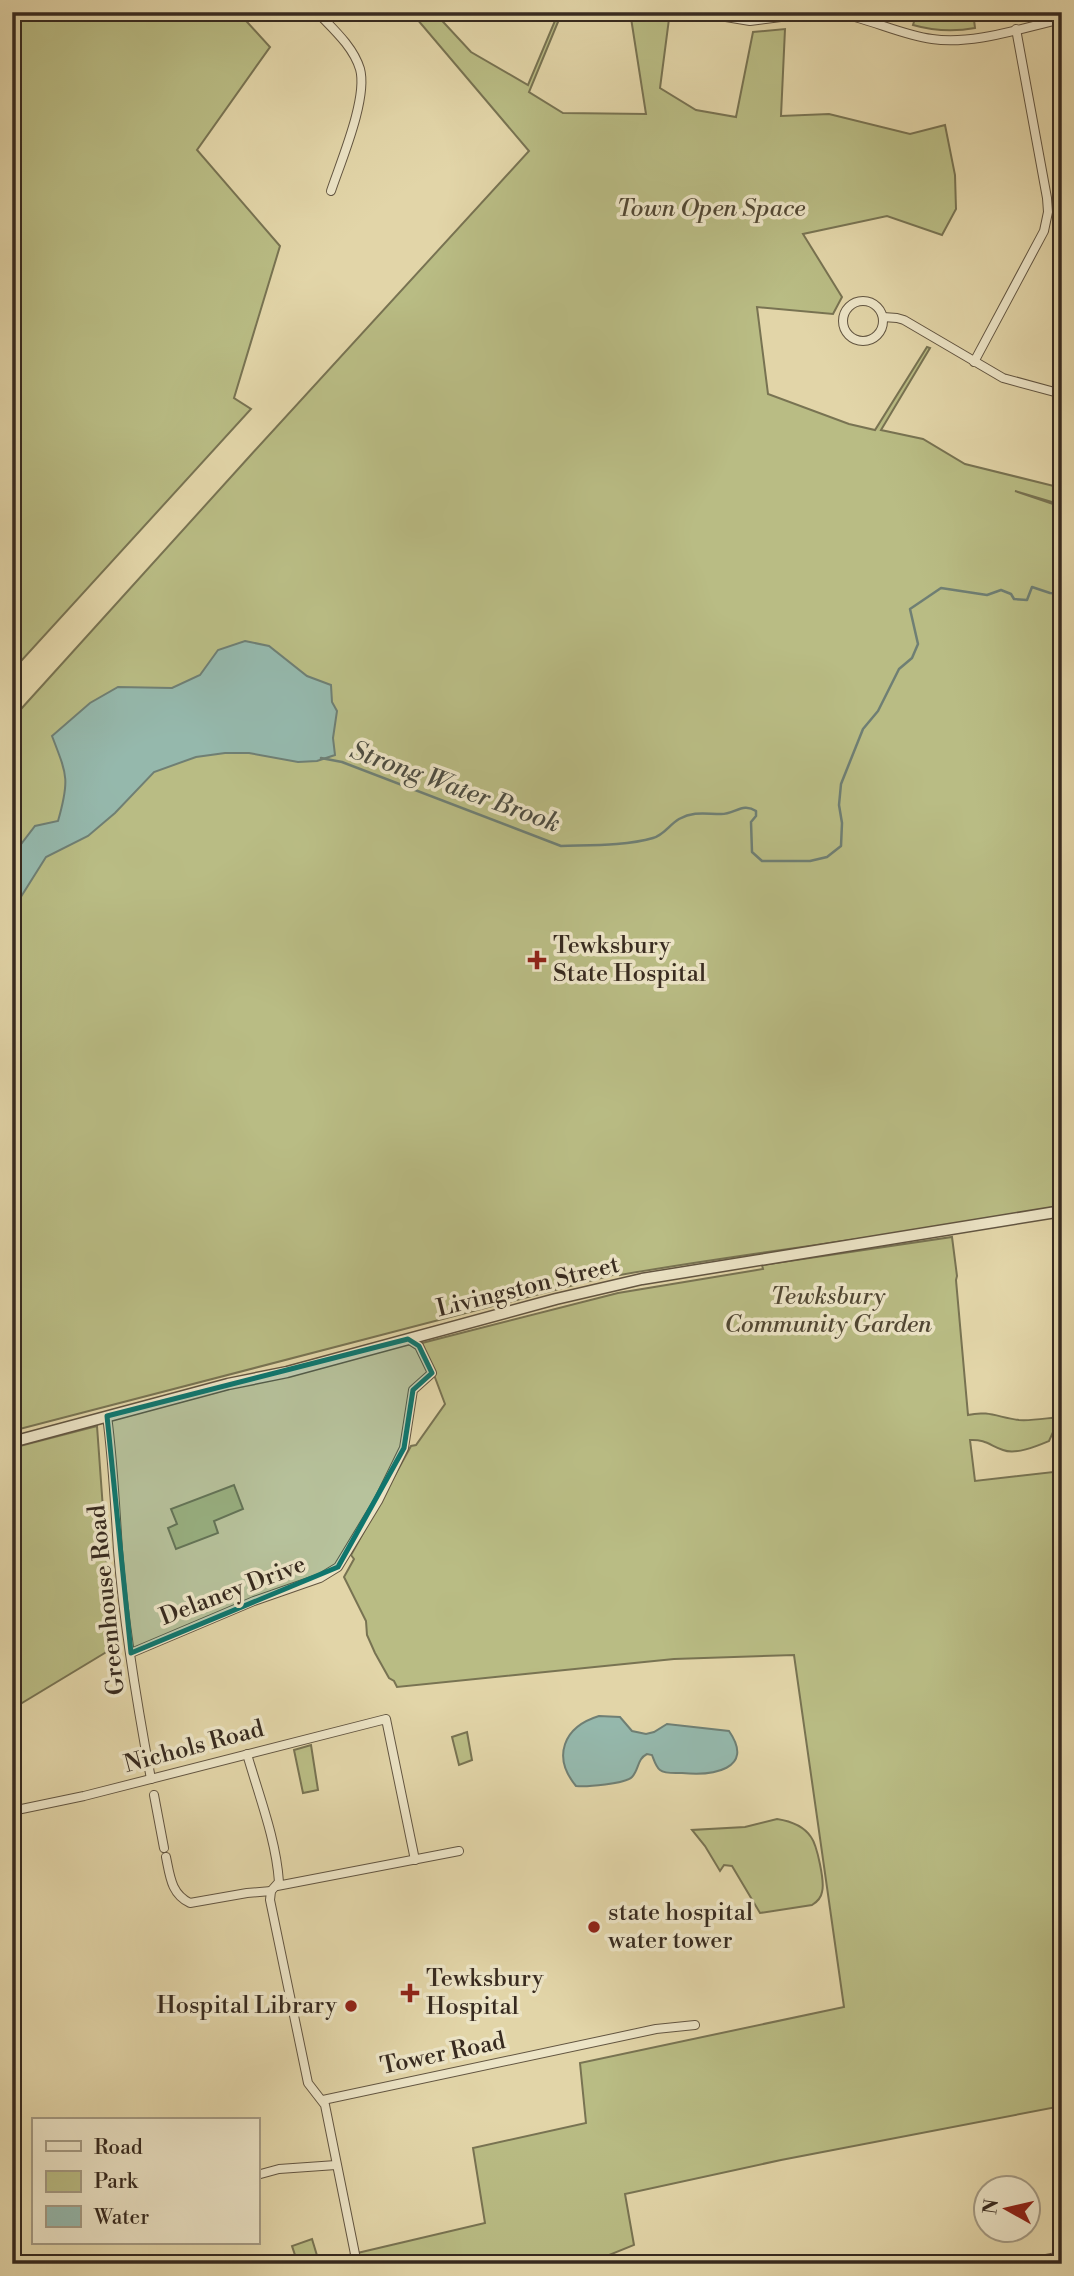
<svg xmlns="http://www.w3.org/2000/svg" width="1074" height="2276" font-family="'Libre Bodoni',serif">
<rect width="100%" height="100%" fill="#e2d5a8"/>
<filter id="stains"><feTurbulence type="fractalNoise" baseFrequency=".00286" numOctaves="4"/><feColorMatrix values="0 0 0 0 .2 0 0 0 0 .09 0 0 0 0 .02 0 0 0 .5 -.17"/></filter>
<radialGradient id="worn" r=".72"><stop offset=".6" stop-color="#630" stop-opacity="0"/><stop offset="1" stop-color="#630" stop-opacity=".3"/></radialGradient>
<!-- green -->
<g fill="#b9bc84" stroke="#787352" stroke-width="2">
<path d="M12 12H238L270 47 197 150 280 246 234 398 251 409 12 671Z"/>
<path d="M411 12H434L471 52 528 85 557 16 560 17 529 92 563 113 646 114 631 18 669 19 660 88 696 110 736 117 753 32 785 29 781 116 829 114 910 134 945 125 955 175 956 209 942 235 887 216 803 234 842 297 833 314 757 307 768 394 849 424 875 430 927 347 930 348 881 430 923 439 965 464 1062 488V505L1015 491 1062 507V1203L1059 1206C914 1235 766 1249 620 1275V1273L12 1431V719L249 457 529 151Z"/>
<path d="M917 12H973L975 28C954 32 934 31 913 25Z"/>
<path d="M952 1237 957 1276 956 1280 968 1415C988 1410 1000 1418 1019 1420 1032 1421 1047 1418 1060 1417L1049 1441C1037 1446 1016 1455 1003 1450 991 1446 985 1439 970 1440L975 1481 1062 1471V2106L781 2160 625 2194 634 2245 587 2264H298L292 2246 312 2239 319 2262 485 2223 473 2148 586 2123 580 2063 844 2007 794 1655 674 1659 397 1687 394 1681 389 1678 375 1653 367 1635 366 1621 344 1577 354 1559 351 1555 411 1446 416 1445 445 1404 422 1343 618 1293 763 1269 762 1265Z"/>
<path d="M97 1426 113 1648 12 1709V1448Z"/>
<path d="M234 1485 243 1509 214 1521 218 1533 176 1549 168 1528 177 1524 171 1509Z"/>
<path d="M467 1732 472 1760 459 1765 452 1737Z"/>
<path d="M311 1745 318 1790 303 1793 294 1750Z"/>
<path d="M777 1819C790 1821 803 1825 811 1837 817 1845 825 1882 822 1892 821 1898 817 1902 812 1905L760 1913 732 1866 724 1865 720 1871 705 1846 692 1830 745 1827Z"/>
</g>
<!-- water -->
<g fill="#95b8ac" stroke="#6f7f74" stroke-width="2">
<path d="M245 641 269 646 307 676 331 685 332 702 337 711 333 738 335 755 317 761 298 762 249 753H225L196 757 154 772 115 813 88 836 46 857 12 911V856L35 826 58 821C70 779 67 775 52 736L90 703 118 687 172 688 200 675 218 650Z"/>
<path d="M599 1716 620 1717 632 1731 646 1734 654 1732 667 1724 729 1731C756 1770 711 1776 682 1773 675 1773 665 1774 660 1770 656 1767 654 1760 652 1755L647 1754C637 1759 639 1770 632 1777 625 1784 586 1787 576 1786 552 1757 563 1727 599 1716Z"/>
</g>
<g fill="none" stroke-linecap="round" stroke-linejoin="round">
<!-- stream -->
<path stroke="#6f7f74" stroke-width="2.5" d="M321 758 342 762 561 846C589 845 626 846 653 838 664 835 669 825 679 819 694 811 705 814 721 814 735 814 743 802 756 811V816L751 822 752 852 762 861H810L827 857 841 846 842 823 839 805 841 784 863 729 878 711 899 669 912 658 918 644 910 609 941 588 987 595 1001 590 1011 594 1014 599 1027 600 1032 587 1050 593 1062 594"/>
<!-- minor casing -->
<g stroke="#625541" stroke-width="10">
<g id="minor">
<path d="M317 12C332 28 353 46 360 69 368 98 341 161 331 191"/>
<path d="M696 12 750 21 819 12"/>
<path d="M827 12C864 15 896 34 932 39 974 45 1021 28 1062 19"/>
<circle cx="863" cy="321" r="20"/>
<path d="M883 317 897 318 904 320 1003 378 1062 394"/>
<path d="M974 362 1044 231 1048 212 1047 198 1016 29"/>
<path d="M107 1416C113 1460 115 1505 118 1550 124 1627 137 1704 151 1779"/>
<path d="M131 1653 254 1601 320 1578 338 1567 378 1501 404 1448 413 1390 432 1373 419 1346 408 1339"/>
<path d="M247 1754C259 1796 276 1839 279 1882L271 1891 270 1900 308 2083 325 2105 357 2264"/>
<path d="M154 1795 164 1848"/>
<path d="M12 1811 84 1796 386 1719 415 1860"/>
<path d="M166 1857C170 1876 171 1894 190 1903L247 1893 271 1891"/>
<path d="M277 1886 459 1851"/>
<path d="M323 2100 656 2029 695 2025"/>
<path d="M257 2175 279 2169 336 2165"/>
<path d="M1020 2264 1062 2256"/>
</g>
</g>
<!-- tertiary casing -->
<g stroke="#625541" stroke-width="13">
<path id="tertiary" d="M12 1442 228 1384 287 1372 556 1299 642 1279 1062 1211"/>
</g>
<!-- minor -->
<use href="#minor" stroke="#ece4c6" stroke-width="8"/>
<!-- tertiary -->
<use href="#tertiary" stroke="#ece4c6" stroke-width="10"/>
</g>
<!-- marked area -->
<path fill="#0f766e" fill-opacity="0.2" stroke="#0f766e" stroke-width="5" stroke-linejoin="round" d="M408 1339 419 1346 432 1373 413 1390 404 1448 338 1567 131 1653 107 1416Z"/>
<!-- markers -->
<g fill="#8f2418" stroke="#ece4c6" stroke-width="2.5">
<path d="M533.5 949.5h7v7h7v7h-7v7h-7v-7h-7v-7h7z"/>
<circle cx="594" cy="1927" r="7"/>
<path d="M406.5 1982.5h7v7h7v7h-7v7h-7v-7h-7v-7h7z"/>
<circle cx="351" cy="2006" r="7"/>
</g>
<g text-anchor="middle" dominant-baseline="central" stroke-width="7" stroke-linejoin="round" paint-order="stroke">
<!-- park labels -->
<g font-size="24" font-style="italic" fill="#514733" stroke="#ece4c6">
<text x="711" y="209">Town Open Space</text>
<text x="828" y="1297">Tewksbury<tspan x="828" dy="28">Community Garden</tspan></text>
</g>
<!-- poi labels -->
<g font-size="24" fill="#372a1f" stroke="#ece4c6" text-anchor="start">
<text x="553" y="946">Tewksbury<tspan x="553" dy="28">State Hospital</tspan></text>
<text x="608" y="1913">state hospital<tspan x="608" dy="28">water tower</tspan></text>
<text x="426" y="1979">Tewksbury<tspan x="426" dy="28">Hospital</tspan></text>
<text x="337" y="2006" text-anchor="end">Hospital Library</text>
</g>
<!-- street labels -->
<g font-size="24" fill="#372a1f" stroke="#ece4c6">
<text transform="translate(528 1287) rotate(-14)">Livingston Street</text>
<text transform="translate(233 1591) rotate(-21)">Delaney Drive</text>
<text transform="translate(107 1600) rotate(-96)">Greenhouse Road</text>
<text transform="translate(194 1747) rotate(-15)">Nichols Road</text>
<text transform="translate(443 2054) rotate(-12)">Tower Road</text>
</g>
<!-- water labels -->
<g font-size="26" font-style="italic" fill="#4e4e42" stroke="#ece4c6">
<text transform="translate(455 787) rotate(20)">Strong Water Brook</text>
</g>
</g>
<!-- margin -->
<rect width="1074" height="2276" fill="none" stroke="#e2d5a8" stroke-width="42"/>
<rect x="14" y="14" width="1046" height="2248" fill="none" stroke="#372a1f" stroke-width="3.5"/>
<rect x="21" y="21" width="1032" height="2234" fill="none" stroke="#372a1f" stroke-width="2"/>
<!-- legend -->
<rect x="32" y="2118" width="228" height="126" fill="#ece4c6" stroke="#a49a83" stroke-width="2"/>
<rect x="46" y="2141" width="35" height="10" fill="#ece4c6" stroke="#a49a83" stroke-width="2"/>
<text x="94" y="2154" font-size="21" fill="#372a1f">Road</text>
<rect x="46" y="2171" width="35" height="21" fill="#b9bc84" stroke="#a49a83" stroke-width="2"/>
<text x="94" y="2188" font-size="21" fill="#372a1f">Park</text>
<rect x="46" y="2206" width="35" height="21" fill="#95b8ac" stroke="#a49a83" stroke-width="2"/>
<text x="94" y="2224" font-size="21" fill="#372a1f">Water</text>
<!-- north arrow -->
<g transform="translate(1007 2209) rotate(278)"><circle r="33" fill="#ece4c6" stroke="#a49a83" stroke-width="2"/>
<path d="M0-5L12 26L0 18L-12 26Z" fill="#8f2418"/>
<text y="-10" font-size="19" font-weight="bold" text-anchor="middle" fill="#372a1f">N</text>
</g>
<rect width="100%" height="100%" filter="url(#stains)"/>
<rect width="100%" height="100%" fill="url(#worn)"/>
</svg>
